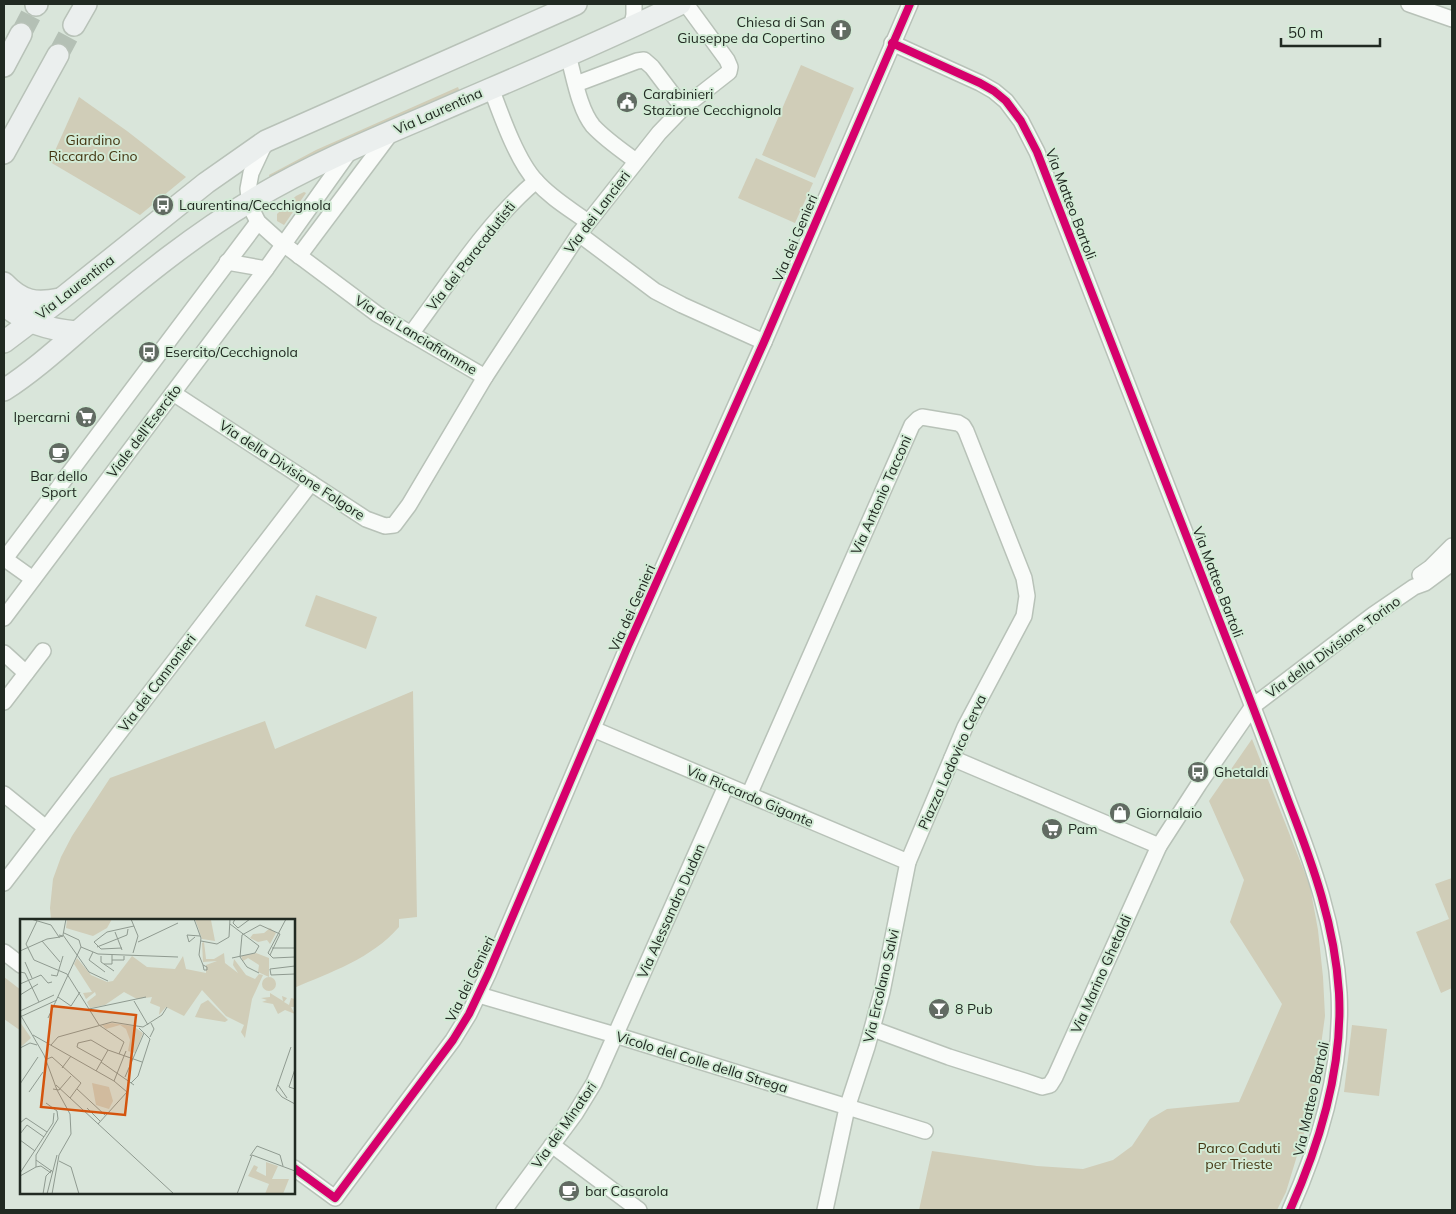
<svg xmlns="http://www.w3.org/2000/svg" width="1456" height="1214" font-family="Mulish,sans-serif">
<rect width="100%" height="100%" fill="#d9e5da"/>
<!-- green -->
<g fill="#d0cdb8">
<path d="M801 65 854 88 815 178 762 155Z"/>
<path d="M458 87 460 92 271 181 269 175 316 150Z"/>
<path d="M79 97 127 131 186 177 140 215 50 162Z"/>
<path d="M756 158 813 183 795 223 738 198Z"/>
<path d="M304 192 306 193 284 225 277 221V214L296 196Z"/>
<path d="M316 595 377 617 366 649 305 626Z"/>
<path d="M413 691 417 917 399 919V927C371 959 331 972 294 988V920H51L50 908 53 879 61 857 72 836 110 778 265 721 275 749Z"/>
<path d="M1252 739 1310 886 1318 930 1323 977 1325 1016 1313 1103 1286 1192 1277 1210H919L932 1151 1037 1166 1083 1169 1113 1160 1132 1146 1150 1119 1167 1109 1239 1102 1282 1004 1230 922 1244 880 1209 801Z"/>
<path d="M1452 878V988L1441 993 1416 932 1449 919 1435 884Z"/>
<path d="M4 977 21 990V1031L4 1019Z"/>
<path d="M1352 1025 1387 1029 1379 1096 1344 1092Z"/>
</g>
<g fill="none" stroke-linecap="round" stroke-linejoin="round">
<!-- secondary-tunnel -->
<g stroke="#b4c0b5" stroke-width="21" stroke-dasharray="21 11" stroke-linecap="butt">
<path d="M21 34 36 5"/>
<path d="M58 55 74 25"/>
</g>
<!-- street casing -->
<g stroke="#b8c2b8" stroke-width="18">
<g id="street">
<path d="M1409 4 1452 19"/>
<path d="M631 28 634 15V4"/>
<path d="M892 43 980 83 994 91 1006 101 1021 121 1037 152C1104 324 1171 495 1237 666 1255 712 1272 757 1289 803 1313 865 1335 926 1339 993 1343 1067 1320 1143 1290 1210"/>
<path d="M568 55C574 76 579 109 593 126 605 139 621 150 636 161"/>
<path d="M576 84 637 61 644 60 652 67 683 108"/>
<path d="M491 88C501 115 517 161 536 181 551 198 570 209 588 222"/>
<path d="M265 143 251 173 248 189 250 206 258 222 278 240 377 314 485 377"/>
<path d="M579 234 655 291 682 305 764 342"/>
<path d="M299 256 391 133"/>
<path d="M227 262 266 269"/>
<path d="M411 334C449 283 487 222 536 181"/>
<path d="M173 393 366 519 385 526 394 525 409 505 485 377 579 234 659 133 683 108 729 72 730 67 727 60 686 4"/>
<path d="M5 559 33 579"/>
<path d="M4 560 258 222"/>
<path d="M1420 575 1430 568 1452 546"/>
<path d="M4 618 266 269 350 151"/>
<path d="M4 653 26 673"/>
<path d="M4 702 43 651"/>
<path d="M593 729 908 862"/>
<path d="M952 758 1159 846"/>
<path d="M4 794 46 828"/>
<path d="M749 795 912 425 918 419 922 417 958 423 963 426 966 431 1024 578 1027 596 1024 616 965 727 908 862 882 992 867 1047 847 1108 825 1210"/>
<path d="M4 883 311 483"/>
<path d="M4 952 21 965"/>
<path d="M479 995 615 1035 925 1131"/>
<path d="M873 1029 949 1057 1024 1081 1042 1087 1050 1085 1055 1077 1159 846 1199 784 1253 706 1373 615 1414 587 1425 583 1452 563"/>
<path d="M552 1145 639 1210"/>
<path d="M294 1168 335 1198 453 1040 469 1014 488 974 628 646 764 342 910 4"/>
<path d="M504 1210 575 1114 594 1083 726 786"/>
</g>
</g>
<!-- secondary casing -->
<g stroke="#b8c2b8" stroke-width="24">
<g id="secondary">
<path d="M36 5 37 4"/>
<path d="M74 25 86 4"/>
<path d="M4 66 21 34"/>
<path d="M4 153 58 55"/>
<path d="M4 283C22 302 36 304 60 299"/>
<path d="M4 304C22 322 51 330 76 332"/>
<path d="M4 342 61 299 206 183 266 141 576 4"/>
<path d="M4 390C35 370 62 345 90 321 142 277 195 234 254 199 309 166 369 141 428 116 513 79 598 44 680 4"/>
</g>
</g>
<!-- street -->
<use href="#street" stroke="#f9fbf9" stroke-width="15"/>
<!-- secondary -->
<use href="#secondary" stroke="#ebefee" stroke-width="21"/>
<!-- cycleway casing -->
<g stroke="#d3ebd6" stroke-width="11">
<g id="cycleway">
<path d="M892 43 980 83 994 91 1006 101 1021 121 1037 152C1104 324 1171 495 1237 666 1255 712 1272 757 1289 803 1313 865 1335 926 1339 993 1343 1067 1320 1143 1290 1210"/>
<path d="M294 1168 335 1198 453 1040 469 1014 488 974 628 646 764 342 910 4"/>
</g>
</g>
<!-- cycleway -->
<use href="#cycleway" stroke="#d6006c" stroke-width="8"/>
</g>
<!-- icons -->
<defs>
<g id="church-disc" transform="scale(1.125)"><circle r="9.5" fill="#616b62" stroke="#d3ebd6"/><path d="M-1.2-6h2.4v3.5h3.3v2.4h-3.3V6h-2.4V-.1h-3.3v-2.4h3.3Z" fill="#fff"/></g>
<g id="civic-disc" transform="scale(1.125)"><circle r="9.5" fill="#616b62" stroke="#d3ebd6"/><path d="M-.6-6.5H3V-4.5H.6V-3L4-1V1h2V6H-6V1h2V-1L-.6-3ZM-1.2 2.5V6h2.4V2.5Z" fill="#fff"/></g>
<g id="bus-disc" transform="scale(1.125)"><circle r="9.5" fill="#616b62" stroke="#d3ebd6"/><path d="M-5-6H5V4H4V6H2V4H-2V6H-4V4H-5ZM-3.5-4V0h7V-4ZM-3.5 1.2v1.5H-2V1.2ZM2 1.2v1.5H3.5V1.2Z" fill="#fff"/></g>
<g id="supermarket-disc" transform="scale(1.125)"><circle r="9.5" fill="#616b62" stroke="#d3ebd6"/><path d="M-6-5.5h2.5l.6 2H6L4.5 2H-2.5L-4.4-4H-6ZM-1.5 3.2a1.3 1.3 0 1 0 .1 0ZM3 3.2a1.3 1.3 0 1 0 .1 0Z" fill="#fff"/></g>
<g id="cafe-disc" transform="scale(1.125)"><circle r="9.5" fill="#616b62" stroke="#d3ebd6"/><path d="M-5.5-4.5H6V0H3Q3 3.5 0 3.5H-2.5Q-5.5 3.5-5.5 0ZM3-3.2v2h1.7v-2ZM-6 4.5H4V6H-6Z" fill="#fff"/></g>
<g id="shop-disc" transform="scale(1.125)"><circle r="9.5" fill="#616b62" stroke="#d3ebd6"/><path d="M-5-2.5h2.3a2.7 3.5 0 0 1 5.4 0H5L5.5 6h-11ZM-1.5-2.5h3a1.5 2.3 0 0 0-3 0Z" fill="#fff"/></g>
<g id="bar-disc" transform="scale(1.125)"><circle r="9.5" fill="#616b62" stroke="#d3ebd6"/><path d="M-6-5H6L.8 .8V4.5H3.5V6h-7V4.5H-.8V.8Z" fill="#fff"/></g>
</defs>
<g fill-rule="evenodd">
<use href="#church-disc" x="841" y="30"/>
<use href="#civic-disc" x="627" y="102"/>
<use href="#bus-disc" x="163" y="205"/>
<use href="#bus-disc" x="149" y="352"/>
<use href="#supermarket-disc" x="86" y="417"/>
<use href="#cafe-disc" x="59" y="453"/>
<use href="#bus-disc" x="1198" y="772"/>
<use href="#shop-disc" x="1120" y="813"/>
<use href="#supermarket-disc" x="1052" y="829"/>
<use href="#bar-disc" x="939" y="1009"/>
<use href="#cafe-disc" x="569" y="1191"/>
</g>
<g text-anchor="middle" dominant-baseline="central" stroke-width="4" stroke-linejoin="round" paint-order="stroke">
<!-- poi labels -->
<g font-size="14" fill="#212a22" stroke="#d3ebd6" text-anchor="start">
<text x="825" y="22" text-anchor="end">Chiesa di San<tspan x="825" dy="16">Giuseppe da Copertino</tspan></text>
<text x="643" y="94">Carabinieri<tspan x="643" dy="16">Stazione Cecchignola</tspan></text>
<text x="179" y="205">Laurentina/Cecchignola</text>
<text x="165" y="352">Esercito/Cecchignola</text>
<text x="70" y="417" text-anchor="end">Ipercarni</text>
<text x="59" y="476" text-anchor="middle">Bar dello<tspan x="59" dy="16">Sport</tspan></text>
<text x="1214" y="772">Ghetaldi</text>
<text x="1136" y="813">Giornalaio</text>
<text x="1068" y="829">Pam</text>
<text x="955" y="1009">8 Pub</text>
<text x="585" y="1191">bar Casarola</text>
</g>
<!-- street labels -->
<g font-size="14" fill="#212a22" stroke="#d3ebd6">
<text transform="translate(438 111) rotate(-24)">Via Laurentina</text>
<text transform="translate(1071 204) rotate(69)">Via Matteo Bartoli</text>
<text transform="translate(597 212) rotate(-53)">Via dei Lancieri</text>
<text transform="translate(795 238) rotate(-67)">Via dei Genieri</text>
<text transform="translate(471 256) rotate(-52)">Via dei Paracadutisti</text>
<text transform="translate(75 287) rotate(-38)">Via Laurentina</text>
<text transform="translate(416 335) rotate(31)">Via dei Lanciafiamme</text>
<text transform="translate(144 431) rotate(-53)">Viale dell'Esercito</text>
<text transform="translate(292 470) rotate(33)">Via della Divisione Folgore</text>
<text transform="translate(881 495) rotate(-66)">Via Antonio Tacconi</text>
<text transform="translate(1218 582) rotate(69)">Via Matteo Bartoli</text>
<text transform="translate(632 608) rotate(-66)">Via dei Genieri</text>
<text transform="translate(1333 647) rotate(-36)">Via della Divisione Torino</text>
<text transform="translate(157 683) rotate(-53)">Via dei Cannonieri</text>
<text transform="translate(952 762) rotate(-66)">Piazza Lodovico Cerva</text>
<text transform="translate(750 796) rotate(23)">Via Riccardo Gigante</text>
<text transform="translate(671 911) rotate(-66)">Via Alessandro Dudan</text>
<text transform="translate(1101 974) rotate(-66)">Via Marino Ghetaldi</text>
<text transform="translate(470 979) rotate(-64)">Via dei Genieri</text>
<text transform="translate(881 986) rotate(-77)">Via Ercolano Salvi</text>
<text transform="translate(702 1062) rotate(17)">Vicolo del Colle della Strega</text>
<text transform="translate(1311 1099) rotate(-77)">Via Matteo Bartoli</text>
<text transform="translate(564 1125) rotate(-55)">Via dei Minatori</text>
</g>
<!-- park labels -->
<g font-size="14" fill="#433511" stroke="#d3ebd6">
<text x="93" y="140">Giardino<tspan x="93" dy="16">Riccardo Cino</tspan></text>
<text x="1239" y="1148">Parco Caduti<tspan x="1239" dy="16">per Trieste</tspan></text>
</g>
</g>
<!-- overview -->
<g transform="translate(20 919)">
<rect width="275" height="275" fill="#d9e5da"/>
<path d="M47 0H92L87 9 73 17 46 9ZM175 0H194L191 1 195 22 182 20ZM250 9 256 14 250 25 247 21 238 23 230 19 233 15 244 14ZM184 23 186 40H194L204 34 205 44 218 54 213 46 214 40 226 56 235 60 239 55 243 56 232 80 225 119 221 113 224 106 206 97 182 71 164 97 146 88 139 96 140 88 130 84 132 78 117 80 104 73 85 86 70 89 67 83 76 76 75 73 66 80 63 74 72 73 54 45 57 39 71 56 87 63 93 62 112 37 127 48 155 50 163 37 166 50 186 54V46L197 42 183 43 182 24ZM236 34 249 39V58L238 53 239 46 228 39 223 42 221 37ZM242 65a7 7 0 1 1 14 0a7 7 0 1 1-14 0ZM250 74 263 82 262 77 267 79 264 83 269 86 271 79 275 80V88H271L275 95 265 91 258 95 253 85 242 83 247 81 241 79 250 78ZM188 81 208 101 205 103 175 98 181 85ZM0 103 11 119 2 127 0 126ZM92 104 113 107 123 114 115 134 108 132 110 121 106 110 100 106 86 110 82 106ZM72 164 89 168 93 182 89 190 76 186ZM246 243 258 247 252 260H269L263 275H245L249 265 228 257 234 246 238 248 236 252 246 257Z" fill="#d0cdb8"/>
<path fill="none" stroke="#8f9a90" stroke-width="1" d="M11 0 31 6 39 18 43 17 39 16M111 0 118 17 113 34M174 0 181 19 179 36 183 46M215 0 213 4 218 9 230 0M17 2 6 25 14 41 47 55 79 106 104 123 99 135M210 5 239 27 235 34 212 39M95 13 102 31M44 14 59 21 61 28M43 16 69 53 88 62M43 16 46 0M175 18 169 23 167 16 180 17M22 22 40 43M181 22 197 25 209 18 210 0M118 23 158 4M61 28 78 35 158 38M77 28 107 16 108 10M102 29 81 30 74 23 87 13 114 7M252 29H275M0 32 27 20 40 18M73 33 69 41 85 53M250 36 260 15M81 37V43L94 52M253 39 248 34 266 0M253 39 275 38M92 41H104V37M5 43 12 59M84 45H92V35M183 46 187 48V51H184ZM275 47 250 50 251 56 275 55M0 53 5 54 19 83M239 54 227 48 220 38 222 16 240 6 260 15M31 56 37 57 43 37M0 65 21 56 28 64 32 63M0 76 18 65M38 78 51 87 60 73M114 82 128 106M69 90 126 78M0 92 34 76M0 95 24 136 37 171 50 195 51 215 39 236 32 275M0 98 37 81M28 99 61 28M13 116 94 162 107 173 78 205M130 118 134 110 131 104M31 126 38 118 92 103 123 108 142 96 147 88M271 128 256 171 262 178 275 185M0 129 10 124 17 126M27 140 32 138 61 164 50 179M82 142 57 128 58 124 71 121 88 131 122 143M81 143 114 166M42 149 51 137M275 150 269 168 275 170M76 152 88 131M105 158 124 114M94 162 106 132M111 164 118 157 130 120 119 109M0 165 18 138M36 166 154 275M258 166 267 179M33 170 39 171 51 157M57 170 85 196M9 173 23 153M67 189 80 202M0 204 6 199 27 213M0 215 7 206 24 218M0 221 15 232M230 237 237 227 260 236 263 247M16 241 33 253M39 242 51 248 59 275M16 248V236L38 200 37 192 26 184M16 248 21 247 31 254M0 254 33 204 34 194M0 257 16 248M23 275 26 257 32 251M27 275 37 236M217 275 232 236 275 252"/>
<path fill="#d4540e" fill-opacity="0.15" stroke="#d4540e" stroke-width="2.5" d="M32 87 116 96 105 196 21 188Z"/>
<rect width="275" height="275" fill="none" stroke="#212a22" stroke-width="2.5"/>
</g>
<!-- border -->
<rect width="1456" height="1214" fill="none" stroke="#212a22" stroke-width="10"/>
<!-- scale -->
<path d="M1281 38v8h99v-8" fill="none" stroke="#212a22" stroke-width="2.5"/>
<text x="1288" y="38" font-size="15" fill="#212a22" stroke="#d3ebd6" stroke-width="4" paint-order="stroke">50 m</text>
</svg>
